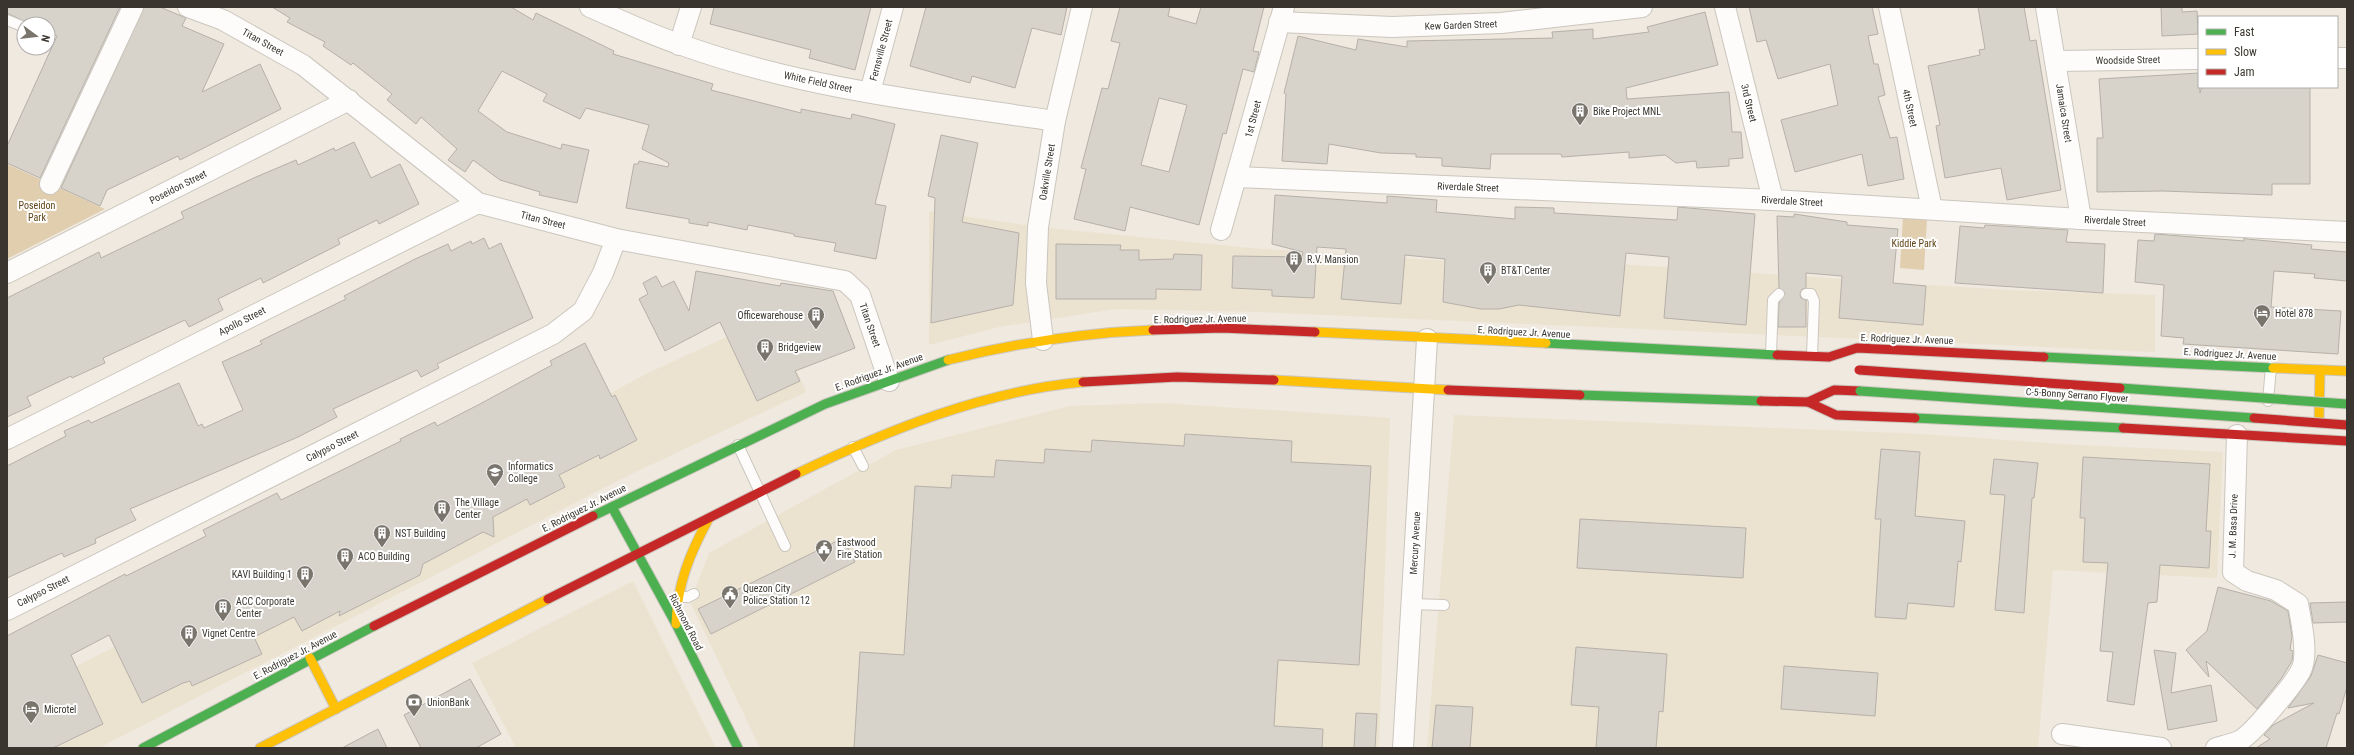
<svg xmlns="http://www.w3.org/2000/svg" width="2354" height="755" font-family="'Roboto Condensed',sans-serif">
<rect width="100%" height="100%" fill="#efe9df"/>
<!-- built -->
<g fill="#ece2d0">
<path d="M929 211 1038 227 1251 248 1449 261 1528 258 2007 290 2155 295V352L1260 312 1116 309 999 327 929 345Z"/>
<path d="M773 316 806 392 627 476 99 748H7V701L465 470 650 372Z"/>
<path d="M1162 403 1390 418 1379 748H760L690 602 709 553 896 450 1070 406Z"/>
<path d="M1454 415 1924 434 2061 444 2223 452 2217 578 2053 570 2038 748H1427Z"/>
<path d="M633 581 716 748H516L472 663Z"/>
</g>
<!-- green -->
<g fill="#e1ceaf">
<path d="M7 164 105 209 7 259Z"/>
<path d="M1903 217 1927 218 1924 270 1900 268Z"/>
</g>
<!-- building -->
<g fill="#d7d2ca" stroke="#b5b0a9" fill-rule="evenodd">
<path d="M7 7H120L40 178 7 163V146L57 36 48 32V24H30L7 13Z"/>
<path d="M144 7H160L186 18 182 26 224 44 202 92 260 64 281 109 180 160 178 156 107 190 100 206 61 188Z"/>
<path d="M272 7H511L533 20 536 13 614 51 613 54 713 84 711 90 801 113V109L851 119 852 114 895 124 875 204 886 206 876 259 834 251 836 243 794 236V234L748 225 747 230 708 222V226L689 223V219L626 208 634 164H638L639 161 668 167 669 163 642 149 649 125 586 108 580 119 543 101 547 94 502 71 478 111 507 132 561 149 562 144 589 150 577 203 539 195 540 192 500 180 473 160 465 172 448 160 457 149 421 117 416 124 387 100 392 94 353 63 351 65 323 46 325 42 287 22 290 18Z"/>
<path d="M714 7H871L855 70 809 58 811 50 710 24Z"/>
<path d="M926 7H1067L1061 35 1032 28 1015 88 972 76 970 83 910 66Z"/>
<path d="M1120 7H1170L1168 16 1196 24 1201 7H1264L1253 51 1259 52 1254 72 1243 69 1226 134 1223 133 1199 225 1130 207 1125 231 1074 219 1086 169 1081 168 1102 88 1108 89 1120 43 1111 41ZM1159 98 1187 105 1169 172 1141 165Z"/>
<path d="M1749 7H1872L1878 34 1868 36 1874 64H1878L1885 95 1878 97 1890 138 1897 137 1904 179 1868 186 1862 154 1795 172 1781 120 1838 105 1830 64 1778 79 1766 40 1757 42Z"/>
<path d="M1978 7H2024L2030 41 2036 40 2061 190 2007 200 2001 168 1945 178 1936 126 1940 125 1928 66 1980 55 1979 50 1985 49Z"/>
<path d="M2161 7H2182V12L2197 11 2198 34 2162 36Z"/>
<path d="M1705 12 1718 65 1626 88 1627 99 1729 92 1732 132H1741L1743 158 1729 159V166L1697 168 1696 161 1676 163 1665 155 1629 158V152L1562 157 1561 154H1491L1490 169 1442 166V158L1416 157V154L1381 153 1329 144 1327 164 1282 161 1286 94 1284 93 1298 36 1356 50 1358 39 1407 47V41L1553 38 1552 32 1593 29V39L1649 32 1647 27Z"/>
<path d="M2199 73 2200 93 2202 87H2310V184H2272V195L2163 191 2097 192V138H2103L2099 79Z"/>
<path d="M941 135 978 143 962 222 1019 233 1013 305 931 323 935 198 928 196Z"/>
<path d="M354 142 371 178 400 164 419 204 379 224 377 220 338 239 340 244 263 283 261 278 218 299 223 310 189 327 185 320 103 358 105 363 72 378 71 376 27 397 31 406 7 417V298L99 252 101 258 184 218 181 212 256 177 296 160 298 165 334 148 335 151Z"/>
<path d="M1275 195 1387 203V196L1437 200 1436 212 1515 219V207L1554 208V213L1677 220 1678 207 1755 214 1746 325 1664 318 1669 257 1626 253 1620 316 1519 305 1499 309H1481L1443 302 1445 259 1405 255 1401 304 1341 299 1346 249 1317 247 1314 298 1272 296V290L1232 288 1233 256 1302 257 1303 252 1272 244Z"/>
<path d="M1794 214 1847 222V225L1898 229 1893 283 1926 286 1923 325 1839 318 1842 276 1806 273V288L1802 289 1800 294 1801 298 1806 300V327H1778L1779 303 1785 293 1779 288 1777 216 1794 217Z"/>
<path d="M1985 225 2068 230 2066 242 2105 244 2103 293 1955 283 1960 226 1984 228Z"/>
<path d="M2155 234 2244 241V238L2247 239 2312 245 2311 249 2347 252V281L2314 278 2315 274 2274 271 2271 307 2341 311 2338 354 2183 344 2184 338 2161 336 2164 285 2135 282 2138 240 2154 241Z"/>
<path d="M484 238 489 249 501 243 533 318 437 364 439 368 421 377 417 370 333 409 337 417 298 437 130 509 136 520 95 539 96 543 64 557 62 553 7 578V466L66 436 64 431 89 420 91 423 179 383 198 426 202 424 204 428 243 410 222 362 262 344 260 341 346 299 344 296 413 260 448 244 451 251 471 241 472 244Z"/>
<path d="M1056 244 1121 245 1120 250H1139V260L1173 259 1174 254 1202 255 1201 290 1156 289V299H1056Z"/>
<path d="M696 271 780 286 781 283 833 291 855 348 795 371 800 381 757 401 720 322 665 351 639 299 648 294 643 283 656 276 662 287 674 281 689 311Z"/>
<path d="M585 343 612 397 615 395 637 440 600 459 599 455 559 475 565 487 530 505 527 499 493 517 494 537 483 532 423 564 420 575 339 616 340 611 302 631 294 617 254 637 262 654 192 686 190 681 183 683 142 703 109 635 71 655 103 724 53 748H7V636L125 574 126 576 206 536 203 530 277 493 281 500 401 441 400 439 435 422 437 426 478 405 552 365 550 361Z"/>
<path d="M1185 434 1292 441 1291 462 1371 466 1359 665 1278 660 1274 726 1323 729 1322 748H854L860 652 904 655 915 486 951 488 952 475 994 477 996 460 1044 463 1045 449 1091 452 1092 440 1184 446Z"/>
<path d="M1881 449 1920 452 1915 516 1965 521 1961 562 1958 561 1954 607 1908 603 1906 619 1875 617 1881 519H1875Z"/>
<path d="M2083 457 2210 464 2206 531H2211L2209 568 2160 565 2157 602 2148 603 2134 705 2107 701 2113 652 2100 651 2108 563 2083 562 2085 518H2080Z"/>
<path d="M1994 459 2038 463 2034 498H2032L2024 613 1995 610 2005 495 1990 494Z"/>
<path d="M1580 519 1746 528 1743 578 1577 568Z"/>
<path d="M843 538 855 562 711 634 698 609Z"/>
<path d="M2218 587 2271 601 2288 611 2292 636 2290 650 2293 651 2292 661 2281 679 2257 709 2206 661 2209 677 2186 650 2207 631Z"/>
<path d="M2347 602V622L2313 623 2310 603Z"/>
<path d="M1576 647 1667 654 1663 712 1659 711 1656 748H1596L1599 707 1571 705Z"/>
<path d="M2154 650 2176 653 2171 693 2211 685 2217 721 2168 730Z"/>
<path d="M2318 655 2347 663V687L2339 714 2337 713 2326 748H2256L2270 739 2264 735 2273 725 2314 703 2288 708 2311 676Z"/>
<path d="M1784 666 1878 673 1875 716 1781 709Z"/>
<path d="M470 679 501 734 476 748H421L404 715Z"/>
<path d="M1436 705 1473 707 1470 748H1432Z"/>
<path d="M1356 713 1377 714 1375 748H1354Z"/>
<path d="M378 729 387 748H342Z"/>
</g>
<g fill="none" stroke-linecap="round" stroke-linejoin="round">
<!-- lane casing -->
<g stroke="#cbc6be" stroke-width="12">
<g id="lane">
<path d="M7 20 24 27"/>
<path d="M1806 294H1811L1814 301 1812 356"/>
<path d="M1771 354 1773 300 1779 294"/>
<path d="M2268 401 2271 367"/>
<path d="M738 445 785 546"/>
<path d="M853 447 863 466"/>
<path d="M677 597H688L694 594"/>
<path d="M1411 604 1444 605"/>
</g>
</g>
<!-- street casing -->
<g stroke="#cbc6be" stroke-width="22">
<g id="street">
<path d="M188 7 223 20 303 65 478 203 616 239 845 281 860 295 889 381"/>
<path d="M590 7C620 20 649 34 679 44 800 88 929 102 1055 121"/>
<path d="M1725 7 1773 200"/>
<path d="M1889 7 1932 209"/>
<path d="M2046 7 2081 219"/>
<path d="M1279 22 1392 27 1501 23 1642 7"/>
<path d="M679 45 691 7"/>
<path d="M2337 58H2347"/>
<path d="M2056 61 2199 59"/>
<path d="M870 92 893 7"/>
<path d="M1237 177 1773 200 2081 219 2347 232"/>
<path d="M50 184 133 7"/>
<path d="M1221 230 1284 7"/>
<path d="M7 273 349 100"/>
<path d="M1043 340 1036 283 1038 227 1055 121 1082 7"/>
<path d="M7 439 478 203"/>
<path d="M7 610 553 334 583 311 603 273 616 239"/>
<path d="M2062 734 2161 748"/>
<path d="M1403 748 1427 339"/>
<path d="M2216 748C2223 746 2232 744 2239 741 2251 736 2295 683 2301 670 2309 655 2301 620 2298 604L2276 590 2247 581 2233 572 2237 435"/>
</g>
</g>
<!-- fast casing -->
<g stroke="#cbc6be" stroke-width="11">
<g id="fast">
<path d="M1546 343 1777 355"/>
<path d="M2044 357 2273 368"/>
<path d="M1580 395 1761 401"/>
<path d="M1915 418 2123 428"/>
<path d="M612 507 676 624 738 748"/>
<path d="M593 516 825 404 948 360"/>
<path d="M143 748 374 626"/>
</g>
</g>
<!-- slow casing -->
<g stroke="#cbc6be" stroke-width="11">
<g id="slow">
<path d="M1315 332 1546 343"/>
<path d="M948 360C1015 343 1084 333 1153 330"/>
<path d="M2273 368 2347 371"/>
<path d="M1274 380 1448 390"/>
<path d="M2319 420 2320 370"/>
<path d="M796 474C886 431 983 391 1083 382"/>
<path d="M676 624C677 584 690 553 709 518"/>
<path d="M310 658 336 709"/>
<path d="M260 748 548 599"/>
</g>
</g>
<!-- jam casing -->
<g stroke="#cbc6be" stroke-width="11">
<g id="jam">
<path d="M1153 330 1222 328 1315 332"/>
<path d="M1777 355 1829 357 1857 348 2044 357"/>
<path d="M1083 382 1177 377 1274 380"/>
<path d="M1448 390 1580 395"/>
<path d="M1761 401 1808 402 1836 415 1915 418"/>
<path d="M1808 402 1834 390 1860 391"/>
<path d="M2123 428 2347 441"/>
<path d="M548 599 796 474"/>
<path d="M374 626 593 516"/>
</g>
</g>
<!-- lane -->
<use href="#lane" stroke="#fdfcfa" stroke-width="10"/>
<!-- street -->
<use href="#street" stroke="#fdfcfa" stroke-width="20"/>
<!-- fast -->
<use href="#fast" stroke="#4caf50" stroke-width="9"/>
<!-- slow -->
<use href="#slow" stroke="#ffc107" stroke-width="9"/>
<!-- jam -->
<use href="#jam" stroke="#c62828" stroke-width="9"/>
<!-- fast-bridge casing -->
<g stroke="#cbc6be" stroke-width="11" stroke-linecap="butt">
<g id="fast-bridge">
<path d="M2120 388 2347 404"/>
<path d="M1860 391 2254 418"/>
</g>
</g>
<!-- jam-bridge casing -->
<g stroke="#cbc6be" stroke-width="11" stroke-linecap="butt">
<g id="jam-bridge">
<path d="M1859 370 2120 388"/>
<path d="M2254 418 2347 425"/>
</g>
</g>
<!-- fast-bridge -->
<use href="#fast-bridge" stroke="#4caf50" stroke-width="9"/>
<!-- jam-bridge -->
<use href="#jam-bridge" stroke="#c62828" stroke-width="9"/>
</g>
<!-- icons -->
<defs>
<g id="building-pin" transform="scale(0.9)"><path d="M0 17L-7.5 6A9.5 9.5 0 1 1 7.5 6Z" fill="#79756d" stroke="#fff"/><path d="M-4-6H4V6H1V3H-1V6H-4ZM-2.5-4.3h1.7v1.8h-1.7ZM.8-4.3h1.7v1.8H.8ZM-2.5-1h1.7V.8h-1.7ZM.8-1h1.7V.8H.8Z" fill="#fff"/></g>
<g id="hotel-pin" transform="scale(0.9)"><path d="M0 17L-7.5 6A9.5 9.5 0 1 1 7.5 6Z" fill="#79756d" stroke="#fff"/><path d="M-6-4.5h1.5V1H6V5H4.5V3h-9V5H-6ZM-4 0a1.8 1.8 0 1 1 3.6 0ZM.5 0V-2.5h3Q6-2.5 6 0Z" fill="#fff"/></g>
<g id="university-pin" transform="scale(0.9)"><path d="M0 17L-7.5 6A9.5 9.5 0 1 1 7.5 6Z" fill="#79756d" stroke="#fff"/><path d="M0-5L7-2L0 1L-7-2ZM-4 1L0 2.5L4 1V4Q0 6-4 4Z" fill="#fff"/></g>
<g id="civic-pin" transform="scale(0.9)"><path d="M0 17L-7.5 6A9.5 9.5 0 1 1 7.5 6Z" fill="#79756d" stroke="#fff"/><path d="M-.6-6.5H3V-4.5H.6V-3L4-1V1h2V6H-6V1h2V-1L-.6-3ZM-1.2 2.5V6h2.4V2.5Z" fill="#fff"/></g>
<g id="bank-pin" transform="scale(0.9)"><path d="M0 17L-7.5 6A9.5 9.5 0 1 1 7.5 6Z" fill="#79756d" stroke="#fff"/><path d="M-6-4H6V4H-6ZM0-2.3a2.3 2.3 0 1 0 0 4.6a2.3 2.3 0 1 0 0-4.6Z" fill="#fff"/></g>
</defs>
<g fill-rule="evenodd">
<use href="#building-pin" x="1580" y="111"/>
<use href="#building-pin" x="1294" y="259"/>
<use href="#building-pin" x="1488" y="270"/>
<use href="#hotel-pin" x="2262" y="313"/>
<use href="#building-pin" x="816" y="315"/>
<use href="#building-pin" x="765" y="347"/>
<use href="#university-pin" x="495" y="472"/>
<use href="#building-pin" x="442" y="508"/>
<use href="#building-pin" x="382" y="533"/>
<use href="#civic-pin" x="824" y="548"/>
<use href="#building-pin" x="345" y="556"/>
<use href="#building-pin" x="305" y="574"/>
<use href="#civic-pin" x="730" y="594"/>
<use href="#building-pin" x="223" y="607"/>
<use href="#building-pin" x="189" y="633"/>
<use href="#bank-pin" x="414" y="702"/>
<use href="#hotel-pin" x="31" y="709"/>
</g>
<g text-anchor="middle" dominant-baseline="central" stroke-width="4" stroke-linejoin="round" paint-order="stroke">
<!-- street labels -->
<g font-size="10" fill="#3a362f" stroke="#fff">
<text transform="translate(1461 25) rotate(-2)">Kew Garden Street</text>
<text transform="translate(263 42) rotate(29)">Titan Street</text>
<text transform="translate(881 50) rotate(-75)">Fernsville Street</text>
<text transform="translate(2128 60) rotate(-1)">Woodside Street</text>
<text transform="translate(818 82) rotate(12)">White Field Street</text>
<text transform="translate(1749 103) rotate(76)">3rd Street</text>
<text transform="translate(1910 108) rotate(78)">4th Street</text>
<text transform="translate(2064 113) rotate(81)">Jamaica Street</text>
<text transform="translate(1253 119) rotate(-75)">1st Street</text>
<text transform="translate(1047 172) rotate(-81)">Oakville Street</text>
<text transform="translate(178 187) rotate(-27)">Poseidon Street</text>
<text transform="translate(1468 187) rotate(2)">Riverdale Street</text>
<text transform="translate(1792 201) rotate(3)">Riverdale Street</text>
<text transform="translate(543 220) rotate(14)">Titan Street</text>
<text transform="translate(2115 221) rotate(3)">Riverdale Street</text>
<text transform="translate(1200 319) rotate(-1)">E. Rodriguez Jr. Avenue</text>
<text transform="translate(242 321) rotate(-27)">Apollo Street</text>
<text transform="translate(870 325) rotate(71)">Titan Street</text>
<text transform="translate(1524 332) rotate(3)">E. Rodriguez Jr. Avenue</text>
<text transform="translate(1907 339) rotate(2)">E. Rodriguez Jr. Avenue</text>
<text transform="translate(2230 354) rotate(3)">E. Rodriguez Jr. Avenue</text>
<text transform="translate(879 372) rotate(-20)">E. Rodriguez Jr. Avenue</text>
<text transform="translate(2077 395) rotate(4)">C-5-Bonny Serrano Flyover</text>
<text transform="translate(332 446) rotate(-27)">Calypso Street</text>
<text transform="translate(584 508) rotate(-27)">E. Rodriguez Jr. Avenue</text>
<text transform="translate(2233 526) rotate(-88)">J. M. Basa Drive</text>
<text transform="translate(1415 543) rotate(-87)">Mercury Avenue</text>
<text transform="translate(43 591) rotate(-27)">Calypso Street</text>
<text transform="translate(686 622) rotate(63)">Richmond Road</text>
<text transform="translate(295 655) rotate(-28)">E. Rodriguez Jr. Avenue</text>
</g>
<!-- poi labels -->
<g font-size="10" fill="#3a362f" stroke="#fff" text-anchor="start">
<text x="1593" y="111">Bike Project MNL</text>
<text x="1307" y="259">R.V. Mansion</text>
<text x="1501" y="270">BT&amp;T Center</text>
<text x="2275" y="313">Hotel 878</text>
<text x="803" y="315" text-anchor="end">Officewarehouse</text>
<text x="778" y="347">Bridgeview</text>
<text x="508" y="466">Informatics<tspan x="508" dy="12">College</tspan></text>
<text x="455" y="502">The Village<tspan x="455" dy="12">Center</tspan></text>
<text x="395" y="533">NST Building</text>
<text x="837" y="542">Eastwood<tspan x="837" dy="12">Fire Station</tspan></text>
<text x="358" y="556">ACO Building</text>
<text x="292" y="574" text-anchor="end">KAVI Building 1</text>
<text x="743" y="588">Quezon City<tspan x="743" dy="12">Police Station 12</tspan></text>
<text x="236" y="601">ACC Corporate<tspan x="236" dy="12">Center</tspan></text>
<text x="202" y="633">Vignet Centre</text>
<text x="427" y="702">UnionBank</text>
<text x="44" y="709">Microtel</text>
</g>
<!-- park labels -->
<g font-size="10" fill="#5f4517" stroke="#fff">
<text x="37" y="205">Poseidon<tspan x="37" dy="12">Park</tspan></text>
<text x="1914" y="243">Kiddie Park</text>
</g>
</g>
<!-- border -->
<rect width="2354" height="755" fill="none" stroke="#3a362f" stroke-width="16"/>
<!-- legend -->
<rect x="2198" y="16" width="140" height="72" fill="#ffffff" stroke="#b0afac"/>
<rect x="2206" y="29" width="20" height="6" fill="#4caf50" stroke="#b0afac"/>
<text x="2234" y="36" font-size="12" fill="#3a362f">Fast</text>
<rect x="2206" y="49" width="20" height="6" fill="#ffc107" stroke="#b0afac"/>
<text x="2234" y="56" font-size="12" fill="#3a362f">Slow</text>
<rect x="2206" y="69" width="20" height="6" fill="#c62828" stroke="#b0afac"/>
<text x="2234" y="76" font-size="12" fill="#3a362f">Jam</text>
<!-- north arrow -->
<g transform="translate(36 36) rotate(105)"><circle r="19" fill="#ffffff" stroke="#b0afac"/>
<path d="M0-3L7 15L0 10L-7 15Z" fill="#79756d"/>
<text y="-6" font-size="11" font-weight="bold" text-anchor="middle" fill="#3a362f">N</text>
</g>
</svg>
